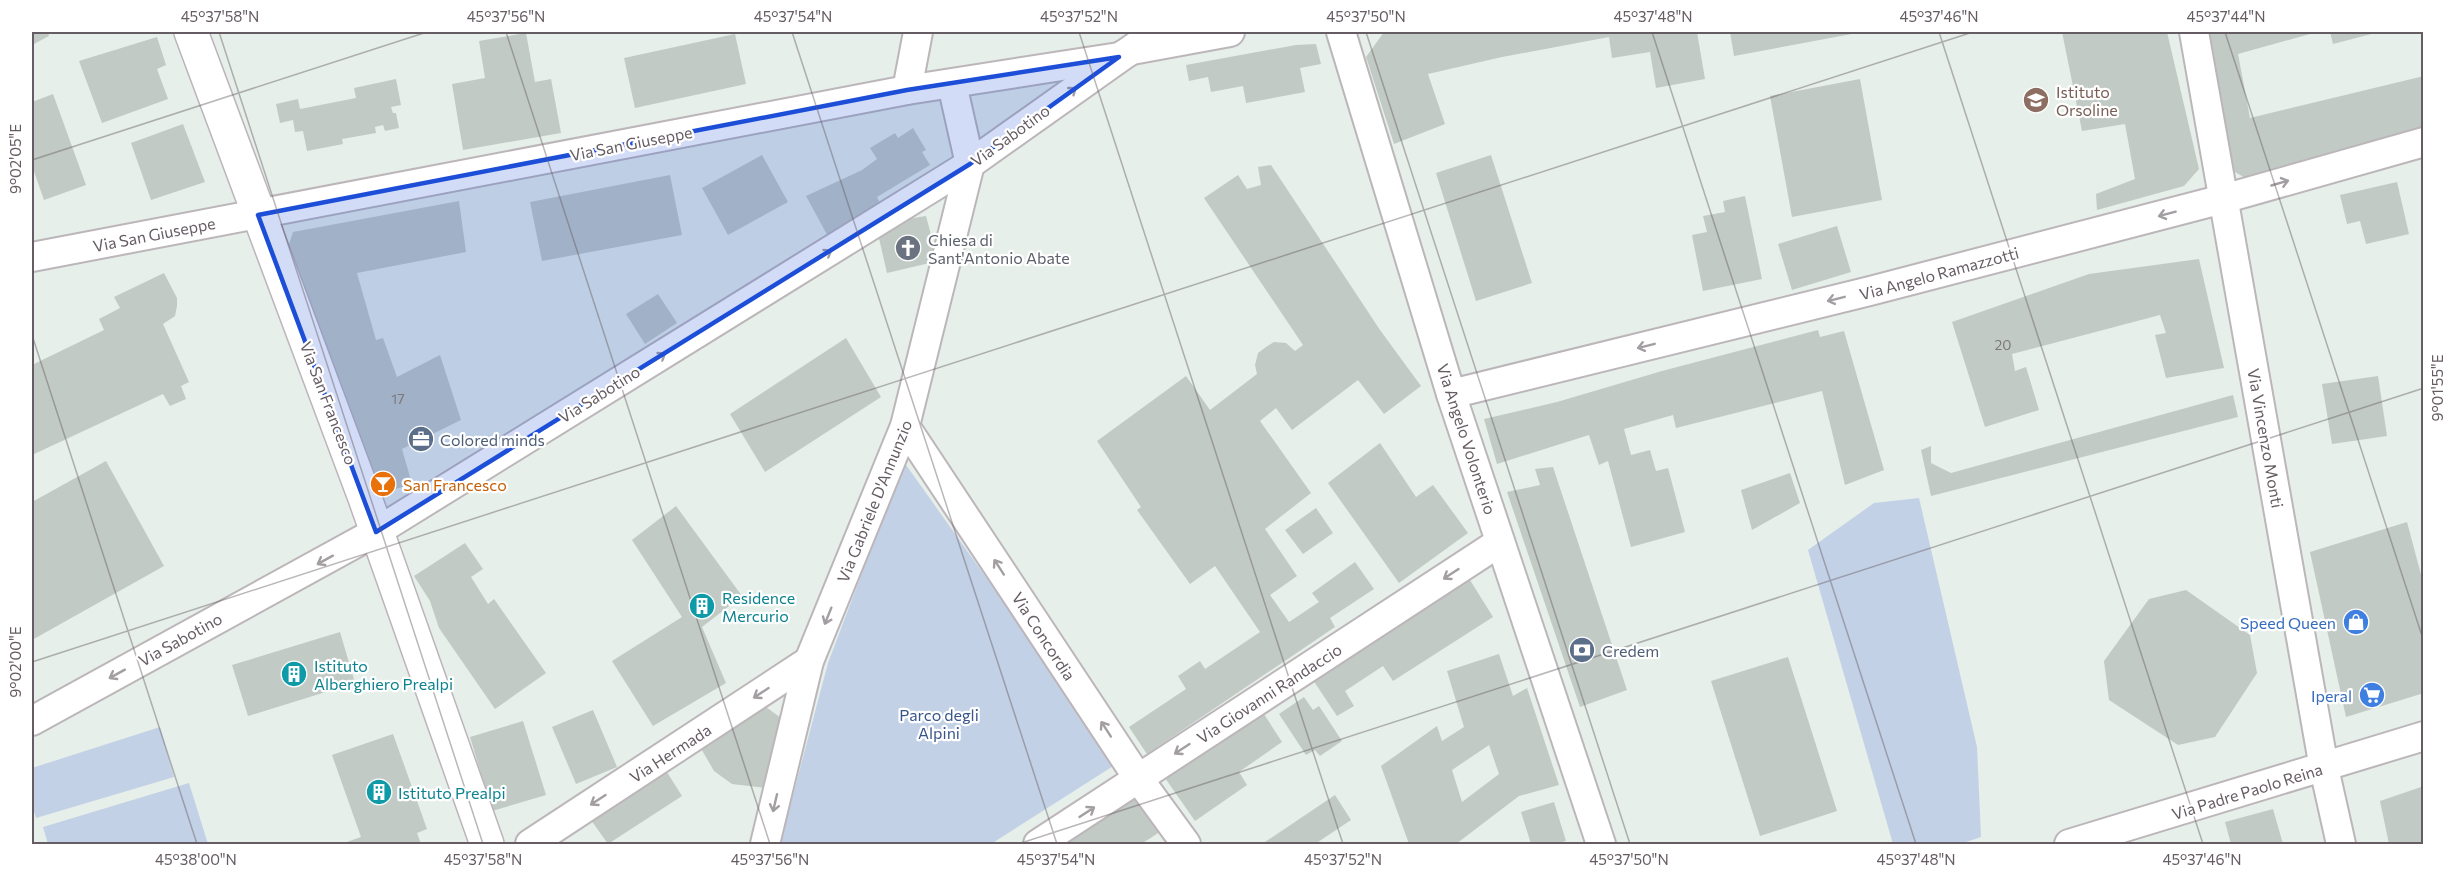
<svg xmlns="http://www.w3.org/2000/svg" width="2455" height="876" font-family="Commissioner,sans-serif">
<rect width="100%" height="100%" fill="#e6efe9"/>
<!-- green -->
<g fill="#c3d1e6">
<path d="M904 462 1118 763 991 844H780L828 663Z"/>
<path d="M1919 498 1977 747 1981 837 1960 844H1893L1808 550 1874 503Z"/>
<path d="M160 727 174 777 36 818 32 805V768Z"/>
<path d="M189 783 208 844H48L43 827Z"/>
</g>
<!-- building -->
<g fill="#c2cac5" fill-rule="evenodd">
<path d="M32 32H48L49 36 32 45Z"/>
<path d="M1384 32H1697L1705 79 1656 88 1650 52 1612 58 1609 37 1502 57 1428 74 1445 124 1394 144 1366 57Z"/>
<path d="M1730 32H1857V33L1734 56Z"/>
<path d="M2062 32H2167L2199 169 2184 186 2097 210 2096 194 2135 179 2125 124 2082 131Z"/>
<path d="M2216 32H2317L2238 54 2250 118 2424 76V127L2247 179 2228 168 2205 35Z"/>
<path d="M2330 32H2379L2333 44Z"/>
<path d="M526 33 535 82 551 79 561 133 463 150 452 84 485 78 479 41Z"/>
<path d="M735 34 746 84 635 108 624 58Z"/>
<path d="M157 37 166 65 157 69 168 99 102 123 79 61Z"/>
<path d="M1316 44 1321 64 1300 68 1305 92 1246 103 1243 86 1211 92 1208 77 1189 81 1186 65 1296 45Z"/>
<path d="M396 79 401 105 391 107 393 113H396L399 128 385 131 383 125 375 127 376 133 342 139 343 144 307 151 303 131 295 132 293 120 280 123 276 104 298 99 300 109 356 98 354 88Z"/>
<path d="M1860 79 1882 200 1792 217 1770 96Z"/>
<path d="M53 94 86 185 44 200 32 166V102Z"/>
<path d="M183 124 205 182 151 200 131 143Z"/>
<path d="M913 128 926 150 922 152 930 165 877 197 883 209 831 242 806 196 862 170 877 159 870 148 895 133 898 138Z"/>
<path d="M762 155 788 202 728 235 702 188Z"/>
<path d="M1491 155 1532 283 1476 301 1436 173Z"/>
<path d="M1271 165 1380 330 1421 386 1384 414 1358 380 1292 430 1276 408 1260 421 1311 493 1265 529 1297 576 1270 595 1289 622 1319 602 1312 593 1355 562 1374 589 1330 618 1335 627 1147 754 1129 727 1186 689 1178 676 1200 661 1205 669 1260 632 1215 566 1190 584 1137 510 1141 507 1097 441 1186 376 1210 410 1257 374 1255 365 1258 353 1266 347 1274 342 1286 343 1295 351 1303 345 1204 198 1238 175 1247 189 1261 185 1258 167Z"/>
<path d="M670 175 682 235 542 261 530 202Z"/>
<path d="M2397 182 2409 234 2366 244 2360 221 2347 224 2340 195Z"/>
<path d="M1745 196 1762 279 1703 291 1692 235 1707 232 1703 216 1725 212 1723 201Z"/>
<path d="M459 201 466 252 357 273 376 340 383 338 397 377 440 355 461 420 402 449 412 484 376 495 287 250 293 232Z"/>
<path d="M926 216 938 261 887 273 878 234 900 220Z"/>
<path d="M1837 226 1851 272 1792 290 1778 244Z"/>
<path d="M2199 259 2224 368 2166 378 2155 335 2166 333 2160 315 2012 354 2015 371 2026 367 2039 410 1985 427 1952 322 2089 274Z"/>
<path d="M164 273 177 298V306L175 316 163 324 189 382 181 386 186 399 170 406 163 394 32 455V365L104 330 99 319 120 308 114 297Z"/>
<path d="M658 294 677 323 645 344 626 314Z"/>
<path d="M1818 330 1820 337 1844 331 1884 470 1845 485 1822 391 1676 428 1673 415 1624 429 1631 455 1650 450 1656 471 1668 468 1685 532 1631 547 1608 461 1599 465 1589 435 1497 464 1484 419 1557 402 1662 371Z"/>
<path d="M846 338 881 397 765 472 730 414Z"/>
<path d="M2378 376 2387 436 2332 444 2322 384Z"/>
<path d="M2233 395 2238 417 1931 496 1921 450 1931 446V463L1951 473Z"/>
<path d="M1380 443 1416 497 1433 485 1468 533 1399 583 1328 483Z"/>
<path d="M106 461 164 566 32 640V502Z"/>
<path d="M1553 467 1627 690 1580 707 1507 492 1540 485 1535 469Z"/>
<path d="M1790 473 1800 503 1752 530 1741 490Z"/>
<path d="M676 506 742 596 702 627 726 683 653 726 612 661 682 617 632 540Z"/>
<path d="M1316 508 1333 533 1303 554 1285 530Z"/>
<path d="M2407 522 2424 586V693L2346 717 2310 552Z"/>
<path d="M465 543 483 569 471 577 488 604 494 599 546 673 495 709 439 628 430 601 414 576Z"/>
<path d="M1465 572 1493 617 1393 681 1383 666 1345 691 1354 706 1337 716 1311 677Z"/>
<path d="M2186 590 2250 635 2257 673 2215 737 2178 745 2109 700 2104 661 2149 599Z"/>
<path d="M340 632 355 683 248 716 232 665Z"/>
<path d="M1499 654 1513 696 1527 688 1559 785 1519 796 1456 844H1409L1381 766 1437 726 1442 741 1464 727 1447 671ZM1489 745 1499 774 1462 802 1452 770Z"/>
<path d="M1788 657 1837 811 1760 836 1711 681Z"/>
<path d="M1304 697 1313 710 1319 706 1342 741 1320 756 1315 750 1306 755 1279 714Z"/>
<path d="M766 707 781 718 785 734 767 788 732 784 714 771 699 745 751 708Z"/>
<path d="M593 710 617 767 576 784 552 727Z"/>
<path d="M1262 711 1282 742 1239 772 1247 785 1195 821 1165 778Z"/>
<path d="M523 721 546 795 492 811 470 737Z"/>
<path d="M393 734 427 829 417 833 421 844H341L361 837 332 755Z"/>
<path d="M665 769 682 796 608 844 591 820Z"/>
<path d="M2424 786V844H2389L2380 801Z"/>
<path d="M1139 795 1163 830 1141 844H1066Z"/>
<path d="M1335 795 1351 820 1315 844H1262Z"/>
<path d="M1554 802 1566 841 1555 844H1531L1521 812Z"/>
<path d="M2273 809 2283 844H2231L2225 822Z"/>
</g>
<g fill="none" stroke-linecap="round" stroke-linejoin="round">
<!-- street casing -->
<g stroke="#bcb6ba" stroke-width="32">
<g id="street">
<path d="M1341 32 1451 394 1601 844"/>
<path d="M2194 32 2324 768 2341 844"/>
<path d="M907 90 918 32"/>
<path d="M32 257 907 90 1119 57 1132 50 1230 32"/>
<path d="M1451 394 1870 291 2223 199 2424 142"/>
<path d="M905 426 1138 778 1186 844"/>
<path d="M32 721 376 532 970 164 1156 32"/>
<path d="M530 844 809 661"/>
<path d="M765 844 809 661 905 426 970 164 952 84"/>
<path d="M1038 844 1500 542"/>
<path d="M2069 844 2424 736"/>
</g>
</g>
<!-- secondary casing -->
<g stroke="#bdb4bb" stroke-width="36">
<path id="secondary" d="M191 32 365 498 487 844"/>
</g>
<!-- street -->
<use href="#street" stroke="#fff" stroke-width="28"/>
<!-- secondary -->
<use href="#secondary" stroke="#fff" stroke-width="33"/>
</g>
<!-- one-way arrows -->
<defs><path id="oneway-shaft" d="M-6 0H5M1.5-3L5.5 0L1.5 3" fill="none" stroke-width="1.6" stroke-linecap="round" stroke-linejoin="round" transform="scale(1.5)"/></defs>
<g stroke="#a39ea2">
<use href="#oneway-shaft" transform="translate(1069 93) rotate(-36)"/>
<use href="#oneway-shaft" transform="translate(2280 183) rotate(-16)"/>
<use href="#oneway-shaft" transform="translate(2167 214) rotate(165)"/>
<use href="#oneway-shaft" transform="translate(824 255) rotate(-32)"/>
<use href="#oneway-shaft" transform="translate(1836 299) rotate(166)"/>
<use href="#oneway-shaft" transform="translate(1646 346) rotate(166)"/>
<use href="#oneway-shaft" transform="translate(658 358) rotate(-32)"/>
<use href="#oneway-shaft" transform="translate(325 560) rotate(151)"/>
<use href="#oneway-shaft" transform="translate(999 567) rotate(-123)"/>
<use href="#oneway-shaft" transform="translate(1451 574) rotate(147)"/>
<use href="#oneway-shaft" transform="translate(828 616) rotate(112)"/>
<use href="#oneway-shaft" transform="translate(117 674) rotate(151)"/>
<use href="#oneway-shaft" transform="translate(761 693) rotate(147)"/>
<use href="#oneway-shaft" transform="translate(1106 729) rotate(-123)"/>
<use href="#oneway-shaft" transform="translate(1182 749) rotate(147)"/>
<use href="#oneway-shaft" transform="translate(598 800) rotate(147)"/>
<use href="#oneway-shaft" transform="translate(775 803) rotate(103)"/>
<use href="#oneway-shaft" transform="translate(1087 812) rotate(-33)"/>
</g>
<!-- marked area -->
<path fill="#1d4ed8" fill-opacity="0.2" stroke="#1d4ed8" stroke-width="4.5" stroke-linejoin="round" d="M1119 57 970 164 376 532 258 215 907 90Z"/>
<!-- ticks -->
<path fill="none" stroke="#665d64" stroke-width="1.5" stroke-opacity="0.45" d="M219 32 483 844M506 32 770 844M792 32 1057 844M1079 32 1343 844M1366 32 1630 844M1652 32 1916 844M1939 32 2203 844M2225 32 2424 642M32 160 427 32M32 335 197 844M32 662 1973 32M1018 844 2424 388"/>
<!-- icons -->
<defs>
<g id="school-disc" transform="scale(1.35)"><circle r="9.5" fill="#8d6e63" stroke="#fff"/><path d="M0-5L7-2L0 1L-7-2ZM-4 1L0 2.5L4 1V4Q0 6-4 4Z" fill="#fff"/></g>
<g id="church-disc" transform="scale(1.35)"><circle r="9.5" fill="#6b7280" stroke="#fff"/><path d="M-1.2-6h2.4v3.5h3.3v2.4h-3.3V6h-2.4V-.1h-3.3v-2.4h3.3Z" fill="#fff"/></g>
<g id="office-disc" transform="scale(1.35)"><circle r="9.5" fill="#5c6f8a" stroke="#fff"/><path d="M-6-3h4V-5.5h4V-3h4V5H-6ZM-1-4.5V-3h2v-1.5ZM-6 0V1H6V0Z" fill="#fff"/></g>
<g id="bar-disc" transform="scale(1.35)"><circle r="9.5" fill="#e8710a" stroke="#fff"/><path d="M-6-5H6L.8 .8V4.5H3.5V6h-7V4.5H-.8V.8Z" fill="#fff"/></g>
<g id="building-disc" transform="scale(1.35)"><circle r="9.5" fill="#0f9aa8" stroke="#fff"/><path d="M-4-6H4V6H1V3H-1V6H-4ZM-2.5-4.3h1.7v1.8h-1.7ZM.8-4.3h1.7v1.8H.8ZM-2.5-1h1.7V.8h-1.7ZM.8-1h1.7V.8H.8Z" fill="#fff"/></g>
<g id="shop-disc" transform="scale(1.35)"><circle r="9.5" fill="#3f7fe0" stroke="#fff"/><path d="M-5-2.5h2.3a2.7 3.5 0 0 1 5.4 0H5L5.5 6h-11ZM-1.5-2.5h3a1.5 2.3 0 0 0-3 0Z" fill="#fff"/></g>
<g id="bank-disc" transform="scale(1.35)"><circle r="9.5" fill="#5c6f8a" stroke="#fff"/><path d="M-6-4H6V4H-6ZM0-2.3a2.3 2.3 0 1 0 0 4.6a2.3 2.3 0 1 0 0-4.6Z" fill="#fff"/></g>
<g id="supermarket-disc" transform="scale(1.35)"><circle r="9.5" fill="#3f7fe0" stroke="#fff"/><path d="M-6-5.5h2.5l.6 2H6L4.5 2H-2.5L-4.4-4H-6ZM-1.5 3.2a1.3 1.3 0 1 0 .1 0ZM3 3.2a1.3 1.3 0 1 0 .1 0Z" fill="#fff"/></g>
</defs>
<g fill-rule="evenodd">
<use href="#school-disc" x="2036" y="100"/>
<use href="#church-disc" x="908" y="248"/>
<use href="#office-disc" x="421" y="439"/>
<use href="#bar-disc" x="383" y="484"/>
<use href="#building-disc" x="702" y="606"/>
<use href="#shop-disc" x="2356" y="622"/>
<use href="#bank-disc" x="1582" y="650"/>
<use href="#building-disc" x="294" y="674"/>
<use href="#supermarket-disc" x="2372" y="695"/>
<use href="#building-disc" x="379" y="792"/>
</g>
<g text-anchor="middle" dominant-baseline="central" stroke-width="4.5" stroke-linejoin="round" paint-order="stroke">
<!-- number labels -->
<g font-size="14" fill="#7d787c">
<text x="2003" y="344">20</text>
<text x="398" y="398">17</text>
</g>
<!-- education labels -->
<g font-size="16" fill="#785e54" stroke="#fff" text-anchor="start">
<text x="2056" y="91">Istituto<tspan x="2056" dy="18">Orsoline</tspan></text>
</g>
<!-- street labels -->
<g font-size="16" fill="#665d64" stroke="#fff">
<text transform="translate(1010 135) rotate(-36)">Via Sabotino</text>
<text transform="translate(631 143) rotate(-11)">Via San Giuseppe</text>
<text transform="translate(154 234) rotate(-11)">Via San Giuseppe</text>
<text transform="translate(1939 273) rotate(-15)">Via Angelo Ramazzotti</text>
<text transform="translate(599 394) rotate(-32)">Via Sabotino</text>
<text transform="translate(329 403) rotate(69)">Via San Francesco</text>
<text transform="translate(2266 438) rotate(80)">Via Vincenzo Monti</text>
<text transform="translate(1467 439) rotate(72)">Via Angelo Volonterio</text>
<text transform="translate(874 501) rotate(-68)">Via Gabriele D'Annunzio</text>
<text transform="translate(1044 636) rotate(57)">Via Concordia</text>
<text transform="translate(180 639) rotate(-29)">Via Sabotino</text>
<text transform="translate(1269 693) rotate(-33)">Via Giovanni Randaccio</text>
<text transform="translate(670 753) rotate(-33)">Via Hermada</text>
<text transform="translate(2247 791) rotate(-17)">Via Padre Paolo Reina</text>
</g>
<!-- worship labels -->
<g font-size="16" fill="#5b616d" stroke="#fff" text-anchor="start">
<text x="928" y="239">Chiesa di<tspan x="928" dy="18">Sant'Antonio Abate</tspan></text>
</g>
<!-- service labels -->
<g font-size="16" fill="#4e5e75" stroke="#fff" text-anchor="start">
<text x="440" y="439">Colored minds</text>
<text x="1602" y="650">Credem</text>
</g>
<!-- food labels -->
<g font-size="16" fill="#c56008" stroke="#fff" text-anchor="start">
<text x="403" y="484">San Francesco</text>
</g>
<!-- culture labels -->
<g font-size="16" fill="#0d838f" stroke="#fff" text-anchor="start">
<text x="722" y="597">Residence<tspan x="722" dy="18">Mercurio</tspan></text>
<text x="314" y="665">Istituto<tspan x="314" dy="18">Alberghiero Prealpi</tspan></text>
<text x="398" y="792">Istituto Prealpi</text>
</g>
<!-- shop labels -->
<g font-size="16" fill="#366cbe" stroke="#fff" text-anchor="end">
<text x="2336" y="622">Speed Queen</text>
<text x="2352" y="695">Iperal</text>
</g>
<!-- park labels -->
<g font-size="16" fill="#38558a" stroke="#fff">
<text x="939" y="714">Parco degli<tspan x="939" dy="18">Alpini</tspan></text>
</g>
</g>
<!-- border -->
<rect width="2455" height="876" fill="none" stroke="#ffffff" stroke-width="66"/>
<rect x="33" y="33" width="2389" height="810" fill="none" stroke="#665d64" stroke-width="2"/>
<g font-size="15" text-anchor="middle" fill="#665d64">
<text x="220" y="22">45°37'58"N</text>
<text x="506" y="22">45°37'56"N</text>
<text x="793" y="22">45°37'54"N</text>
<text x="1079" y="22">45°37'52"N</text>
<text x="1366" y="22">45°37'50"N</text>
<text x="1653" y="22">45°37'48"N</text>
<text x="1939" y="22">45°37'46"N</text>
<text x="2226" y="22">45°37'44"N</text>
<text transform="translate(16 159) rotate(-90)" y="5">9°02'05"E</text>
<text transform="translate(2438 388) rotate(-90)" y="5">9°01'55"E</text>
<text transform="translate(16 662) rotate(-90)" y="5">9°02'00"E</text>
<text x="196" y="865">45°38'00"N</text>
<text x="483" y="865">45°37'58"N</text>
<text x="770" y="865">45°37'56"N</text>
<text x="1056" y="865">45°37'54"N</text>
<text x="1343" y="865">45°37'52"N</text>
<text x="1629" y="865">45°37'50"N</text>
<text x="1916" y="865">45°37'48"N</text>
<text x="2202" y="865">45°37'46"N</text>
</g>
</svg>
